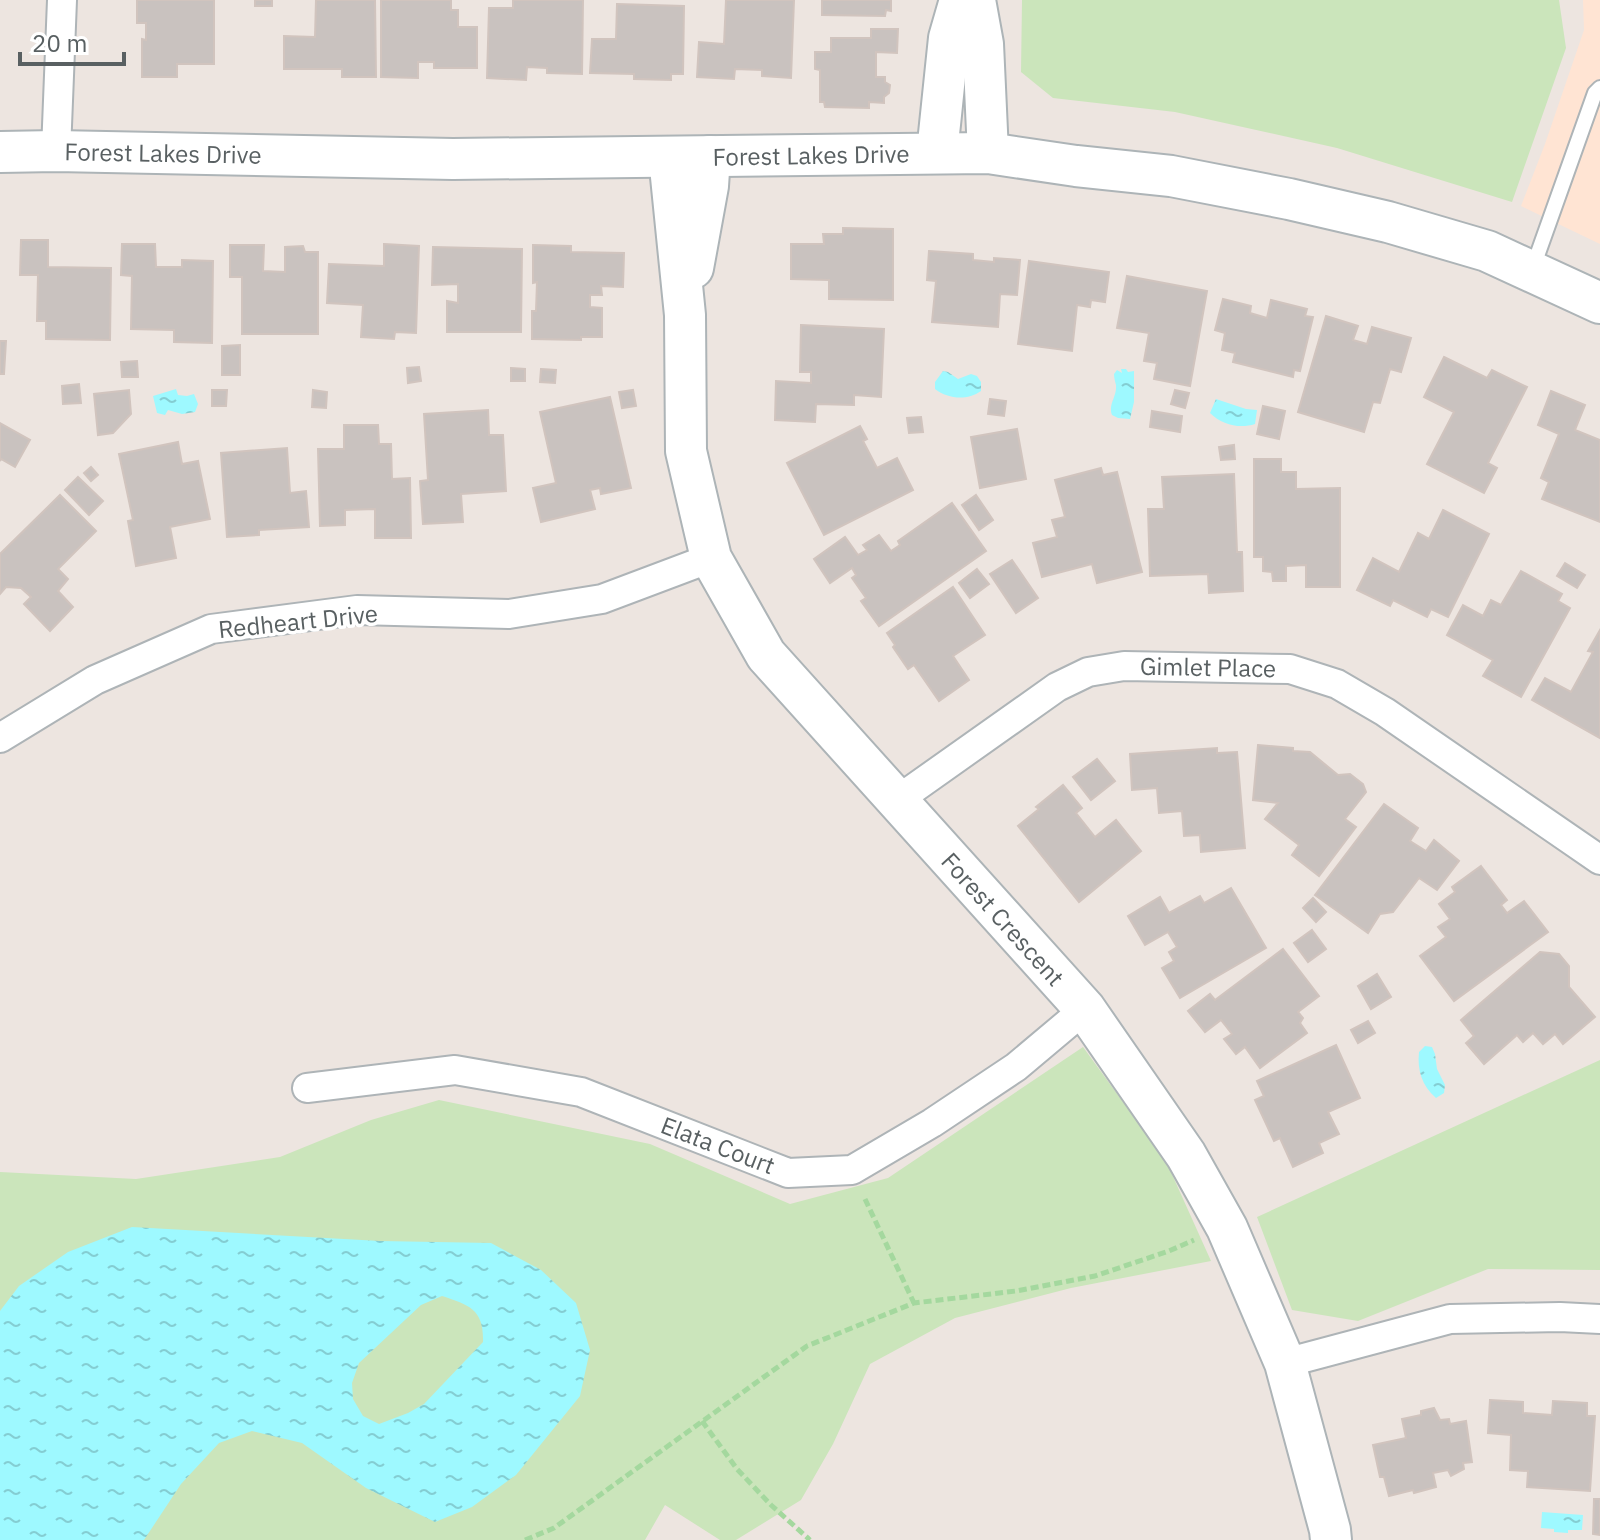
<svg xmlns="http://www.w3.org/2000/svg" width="1600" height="1540" font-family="'IBM Plex Sans',sans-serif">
<defs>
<pattern id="water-ripples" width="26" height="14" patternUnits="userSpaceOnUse" patternTransform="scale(2)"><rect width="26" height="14" fill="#9ef9ff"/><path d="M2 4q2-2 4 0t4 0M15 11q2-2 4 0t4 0" fill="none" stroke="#84cdd2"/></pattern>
</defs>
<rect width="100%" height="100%" fill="#ede5e0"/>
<!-- commercial -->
<path fill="#ffe4d3" d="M1583 0H1600V244L1521 206 1545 144 1584 30Z"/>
<!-- green -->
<g fill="#cbe5bb">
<path d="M1022 0H1559L1566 48 1512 202 1337 148 1175 112 1053 98 1021 72Z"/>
<path d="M1083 1047 1166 1161 1211 1261 1071 1288 955 1318 870 1364 833 1444 801 1500 736 1540H720L665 1505 645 1540H0V1172L136 1179 280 1157 371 1120 439 1100 650 1144 790 1204 888 1178Z"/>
<path d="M1600 1060V1270L1488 1269 1358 1321 1292 1310 1257 1217Z"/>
</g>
<!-- water -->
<g fill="url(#water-ripples)" fill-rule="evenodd">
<path d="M1121 369H1126L1128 372 1134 371V402L1130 419 1118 418 1112 415C1108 404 1117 397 1116 385 1115 381 1114 378 1114 374L1117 370 1122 373Z"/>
<path d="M943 371 948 372 958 379 971 374 977 376 981 382V391C967 401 948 399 935 389V382Z"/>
<path d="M176 389 178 395 187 396 194 394 198 404 195 412 182 414 168 410 165 415 157 413 153 396Z"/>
<path d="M1216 399 1246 409 1257 410 1255 424C1240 429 1222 425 1210 413Z"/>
<path d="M1425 1046 1432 1047 1435 1054 1437 1069 1445 1085 1444 1093 1436 1098C1422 1086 1417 1070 1419 1052Z"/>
<path d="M132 1227 380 1241 491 1243 541 1270 576 1303 590 1350 580 1396 516 1475 472 1507 435 1522 366 1488 302 1443 252 1431 219 1443 181 1484 144 1540H0V1311L19 1286 68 1252ZM442 1296C470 1305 484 1310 483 1342L424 1404 408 1413 379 1424 363 1416 353 1399 352 1383 359 1363 421 1305Z"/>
<path d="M1542 1512 1583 1515 1582 1530H1568V1533L1554 1532V1529L1541 1528Z"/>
</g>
<!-- building -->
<g fill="#c9c2bf" stroke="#d1c4be" stroke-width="2">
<path d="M137 0H214V64H177V77H142V39L146 40V23H137Z"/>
<rect x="255" y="0" width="17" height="6"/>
<path d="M316 0H375L376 77H342V69H284V36L315 37Z"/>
<path d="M381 0H451V10H458V27H477V68H434V62H418V78L381 77Z"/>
<path d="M513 0H583L582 74 547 73V68L527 67 526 80 487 78 489 8H513Z"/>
<path d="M726 0H794L791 78 762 76V70L735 69 734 79 697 77 699 42 724 44Z"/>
<path d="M822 0H891V11L886 10 885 16 822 15Z"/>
<path d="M617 4 684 6 683 74H671V80L634 79V74L590 73 592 39H616Z"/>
<path d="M871 29H898L897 53 876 52V77H885V82L890 85 889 93 884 97V103L869 102V108L825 107 824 102H820V70L815 69V52H831V38H871Z"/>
<path d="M843 228 893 229V300L829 299V280L791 279V244H824L823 234H843Z"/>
<path d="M21 240H48V267L111 268 110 340 46 339V321H37L38 275H20Z"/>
<path d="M122 244H155L156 267H182V260L213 261 212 343 174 342V330L131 329 132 276 121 275Z"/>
<path d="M384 244 419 246 416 333 395 332 394 339 361 337 363 305 327 303 329 264 384 266Z"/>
<path d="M230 245H264L263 271 285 272V247L303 246 305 252H318V334H242V277H230Z"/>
<path d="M533 245 571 246V252L624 253 623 287 601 286 602 295H590V307L602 308V337H581V340L532 339V311H536L537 282 533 283Z"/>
<path d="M433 247 522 249 521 332H447V301L458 303V284L432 285Z"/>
<path d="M929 251 973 254V260L994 262V258L1020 260 1017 295 1000 294 998 327 932 322 936 281 927 280Z"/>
<path d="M1029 261 1109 272 1105 302 1091 300 1090 307 1077 305 1072 351 1018 344Z"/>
<path d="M1127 276 1207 291 1190 386 1154 379 1157 363 1144 361 1149 333 1117 328Z"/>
<path d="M1223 299 1251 306 1250 313 1267 318 1271 300 1307 309 1305 316 1313 317 1300 371 1294 370 1293 377 1233 362 1235 353 1222 350 1225 333 1215 330Z"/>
<path d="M1326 316 1358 326 1353 340 1367 344 1372 327 1411 338 1401 372 1390 369 1380 403 1373 402 1364 432 1298 412Z"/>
<path d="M801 325 884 329 881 397 854 395V405L816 404 815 422 775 420 776 381 811 383V372H800Z"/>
<path d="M0 341H6L4 374H0Z"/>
<path d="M240 345V375H222V346Z"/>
<path d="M1444 357 1487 378 1492 370 1527 387 1488 463 1497 468 1484 493 1427 464 1454 412 1424 397Z"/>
<path d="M137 361 138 377H122L121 362Z"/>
<path d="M419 367 421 381 408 383 407 368Z"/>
<path d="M511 368 525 369V381H511Z"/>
<path d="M541 369 556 370 555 383 540 382Z"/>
<path d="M79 384 81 403 63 404 62 386Z"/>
<path d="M129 390 131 414 113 433 98 435 94 394Z"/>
<path d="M212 390H227L226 406H212Z"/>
<path d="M313 390 327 392 326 408 312 407Z"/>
<path d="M633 390 636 406 622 408 619 392Z"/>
<path d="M1175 390 1189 393 1185 408 1171 404Z"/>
<path d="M1551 391 1585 405 1575 430 1600 440V522L1542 499 1549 482 1541 478 1559 434 1538 425Z"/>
<path d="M610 397 631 488 601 494 600 488 590 490 595 509 541 522 533 488 556 483 540 412Z"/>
<path d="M990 399 1006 401 1004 416 988 414Z"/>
<path d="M1263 406 1285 411 1279 439 1257 434Z"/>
<path d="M488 410 489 435H503L506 491 461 494 463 522 423 524 420 481 428 480 424 414Z"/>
<path d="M1152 411 1182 416 1180 432 1150 427Z"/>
<path d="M921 417 923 432 909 433 907 418Z"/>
<path d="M0 423 30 440 15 467 1 459 0 461Z"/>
<path d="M344 425H378L379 444H391L392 479 410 478 411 538H375V509L345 510V525L320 526 318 449H344Z"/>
<path d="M860 426 867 439 863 441 877 468 897 458 913 490 824 535 787 463Z"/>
<path d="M1017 429 1026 479 980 488 971 437Z"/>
<path d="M178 442 182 464 198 461 210 519 170 527 176 558 136 566 128 521 133 520 119 454Z"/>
<path d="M1234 445 1235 459 1221 460 1219 447Z"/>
<path d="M287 448 290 493 306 491 309 527 259 530V535L227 537 221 453Z"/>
<path d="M1254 459H1281V472H1296V489L1340 488V587H1306V565L1286 566V581H1273L1272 572 1263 571V557H1254Z"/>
<path d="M91 467 98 475 91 481 84 473Z"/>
<path d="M1101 468 1103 475 1117 472 1142 572 1097 583 1092 564 1042 577 1033 543 1057 537 1052 520 1065 517 1055 480Z"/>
<path d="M1234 474 1237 552H1242L1243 591 1209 593 1208 574 1150 576 1148 509H1164L1162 477Z"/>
<path d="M78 477 103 501 89 515 65 490Z"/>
<path d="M60 495 96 531 58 569 68 579 58 591 73 607 50 631 24 604 31 597 21 588 6 587 0 594V554Z"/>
<path d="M976 495 993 520 979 530 962 505Z"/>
<path d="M952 503 986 551 879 626 861 601 866 598 852 578 856 575 852 568 830 583 814 559 845 537 858 555 867 550 863 545 879 535 891 551 900 545 898 541Z"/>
<path d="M1443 510 1489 534 1448 617 1431 609 1427 617 1393 600 1390 606 1357 590 1373 558 1399 572 1418 533 1429 539Z"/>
<path d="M1012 560 1038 598 1016 613 990 574Z"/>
<path d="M1565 563 1585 575 1577 588 1557 576Z"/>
<path d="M977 569 989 584 970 598 959 583Z"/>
<path d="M1521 571 1562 594 1558 601 1570 608 1521 697 1483 676 1493 660 1447 635 1463 605 1483 616 1491 600 1501 605Z"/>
<path d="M953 587 985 635 953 656 969 680 939 701 914 665 908 669 893 647 895 645 887 633Z"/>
<path d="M1600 630V738L1532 700 1545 678 1571 692 1593 652 1588 651Z"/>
<path d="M1258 745 1293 748V751L1310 752 1338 775 1350 774 1363 784 1366 792 1345 819 1356 827 1319 876 1292 855 1299 845 1265 819 1278 803 1253 800Z"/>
<path d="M1217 748V753L1237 752 1245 848 1201 852 1200 835 1184 836 1182 811 1159 813 1157 788 1132 790 1130 754Z"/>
<path d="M1097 759 1115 781 1091 800 1073 777Z"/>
<path d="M1063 785 1082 808 1076 813 1095 837 1116 820 1141 851 1079 902 1018 826 1039 809 1036 807Z"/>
<path d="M1384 804 1418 828 1410 841 1426 851 1434 840 1459 861 1437 890 1419 878 1393 912 1380 914 1368 933 1315 895Z"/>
<path d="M1481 866 1507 900 1501 905 1507 913 1524 901 1548 932 1454 1001 1420 956 1446 937 1438 927 1450 919 1439 904 1455 892 1452 887Z"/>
<path d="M1231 888 1266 948 1180 998 1162 968 1174 961 1169 952 1177 947 1168 932 1145 945 1128 916 1160 897 1169 913 1200 896 1204 903Z"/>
<path d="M1313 898 1326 912 1316 922 1303 908Z"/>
<path d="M1312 930 1326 949 1308 962 1294 943Z"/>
<path d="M1283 949 1319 996 1298 1012 1303 1018 1300 1023 1307 1033 1260 1068 1245 1047 1236 1054 1224 1039 1232 1034 1221 1020 1205 1032 1188 1011 1210 994 1215 1000Z"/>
<path d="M1540 952 1559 954 1569 966V987L1595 1017 1563 1044 1555 1034 1543 1044 1533 1033 1523 1042 1517 1035 1484 1064 1466 1043 1474 1036 1461 1020Z"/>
<path d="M1377 974 1391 997 1371 1009 1358 986Z"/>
<path d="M1368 1021 1375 1033 1358 1043 1351 1030Z"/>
<path d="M1336 1045 1360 1098 1328 1112 1339 1134 1319 1143 1323 1153 1293 1167 1280 1138 1274 1141 1255 1100 1264 1096 1257 1081Z"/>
<path d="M1490 1400 1523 1402V1413L1552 1415 1553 1401 1587 1403V1416H1595L1590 1491 1527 1487 1528 1471 1510 1470 1511 1435 1488 1433Z"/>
<path d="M1434 1408 1440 1420 1449 1419 1450 1424 1466 1421 1472 1462 1463 1463 1464 1469 1451 1476 1448 1470 1433 1473 1436 1487 1414 1493 1413 1490 1389 1496 1384 1477H1380L1373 1445 1406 1438 1402 1419 1421 1415V1411Z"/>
<path d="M1594 1499H1600V1535L1593 1534Z"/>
</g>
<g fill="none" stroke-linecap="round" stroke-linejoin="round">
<!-- lane casing -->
<g stroke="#aeb4b7" stroke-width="18">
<path id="lane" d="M1532 270 1595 93 1600 88"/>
</g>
<!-- street casing -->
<g stroke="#aeb4b7" stroke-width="32">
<g id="street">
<path d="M56 151 62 0"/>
<path d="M0 738 95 680 211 629 357 610 509 614 602 599 711 558"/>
<path d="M896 801 1057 687 1088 672 1124 666 1290 669 1337 684 1385 712 1600 860"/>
<path d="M307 1088 455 1070 581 1092 788 1173 852 1170 932 1123 1016 1067 1085 1009"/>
<path d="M1285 1363 1450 1319 1560 1317 1600 1319"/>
</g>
</g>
<!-- secondary casing -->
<g stroke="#adb4b7" stroke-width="44">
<g id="secondary">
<path d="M975 0 983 44 988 153"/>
<path d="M0 152 56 151 453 159 988 153 1076 166 1171 176 1289 199 1388 222 1487 251 1600 303"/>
<path d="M937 153 949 38 960 0"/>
<path d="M669 157 685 315 686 451 711 558 766 655 1085 1009 1186 1155 1227 1228 1285 1363 1330 1530 1331 1540"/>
<path d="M693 268 708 186 710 156"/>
</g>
</g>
<!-- path -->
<g stroke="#a4d89e" stroke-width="5" stroke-dasharray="8 4" stroke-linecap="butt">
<path d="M865 1199 914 1303"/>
<path d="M702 1421 737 1469 771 1505 810 1540"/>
<path d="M525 1540 554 1528 807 1346 914 1303 1016 1291 1095 1276 1169 1251 1194 1240"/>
</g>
<!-- lane -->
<use href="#lane" stroke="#fff" stroke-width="14"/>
<!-- street -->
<use href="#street" stroke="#fff" stroke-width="28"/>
<!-- secondary -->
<use href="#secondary" stroke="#fff" stroke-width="40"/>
</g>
<g text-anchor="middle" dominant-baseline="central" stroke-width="7" stroke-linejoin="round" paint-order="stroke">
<!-- street labels -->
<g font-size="24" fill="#596062" stroke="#fff">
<text transform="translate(163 153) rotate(1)">Forest Lakes Drive</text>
<text transform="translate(811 155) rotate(-1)">Forest Lakes Drive</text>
<text transform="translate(298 621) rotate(-6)">Redheart Drive</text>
<text transform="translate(1208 667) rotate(1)">Gimlet Place</text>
<text transform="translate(1003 919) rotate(48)">Forest Crescent</text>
<text transform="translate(718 1145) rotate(21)">Elata Court</text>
</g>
</g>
<!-- scale -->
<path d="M20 52v12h104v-12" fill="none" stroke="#596062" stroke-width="4"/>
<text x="32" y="52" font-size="24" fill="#596062" stroke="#ffffff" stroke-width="6" paint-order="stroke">20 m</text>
</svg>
